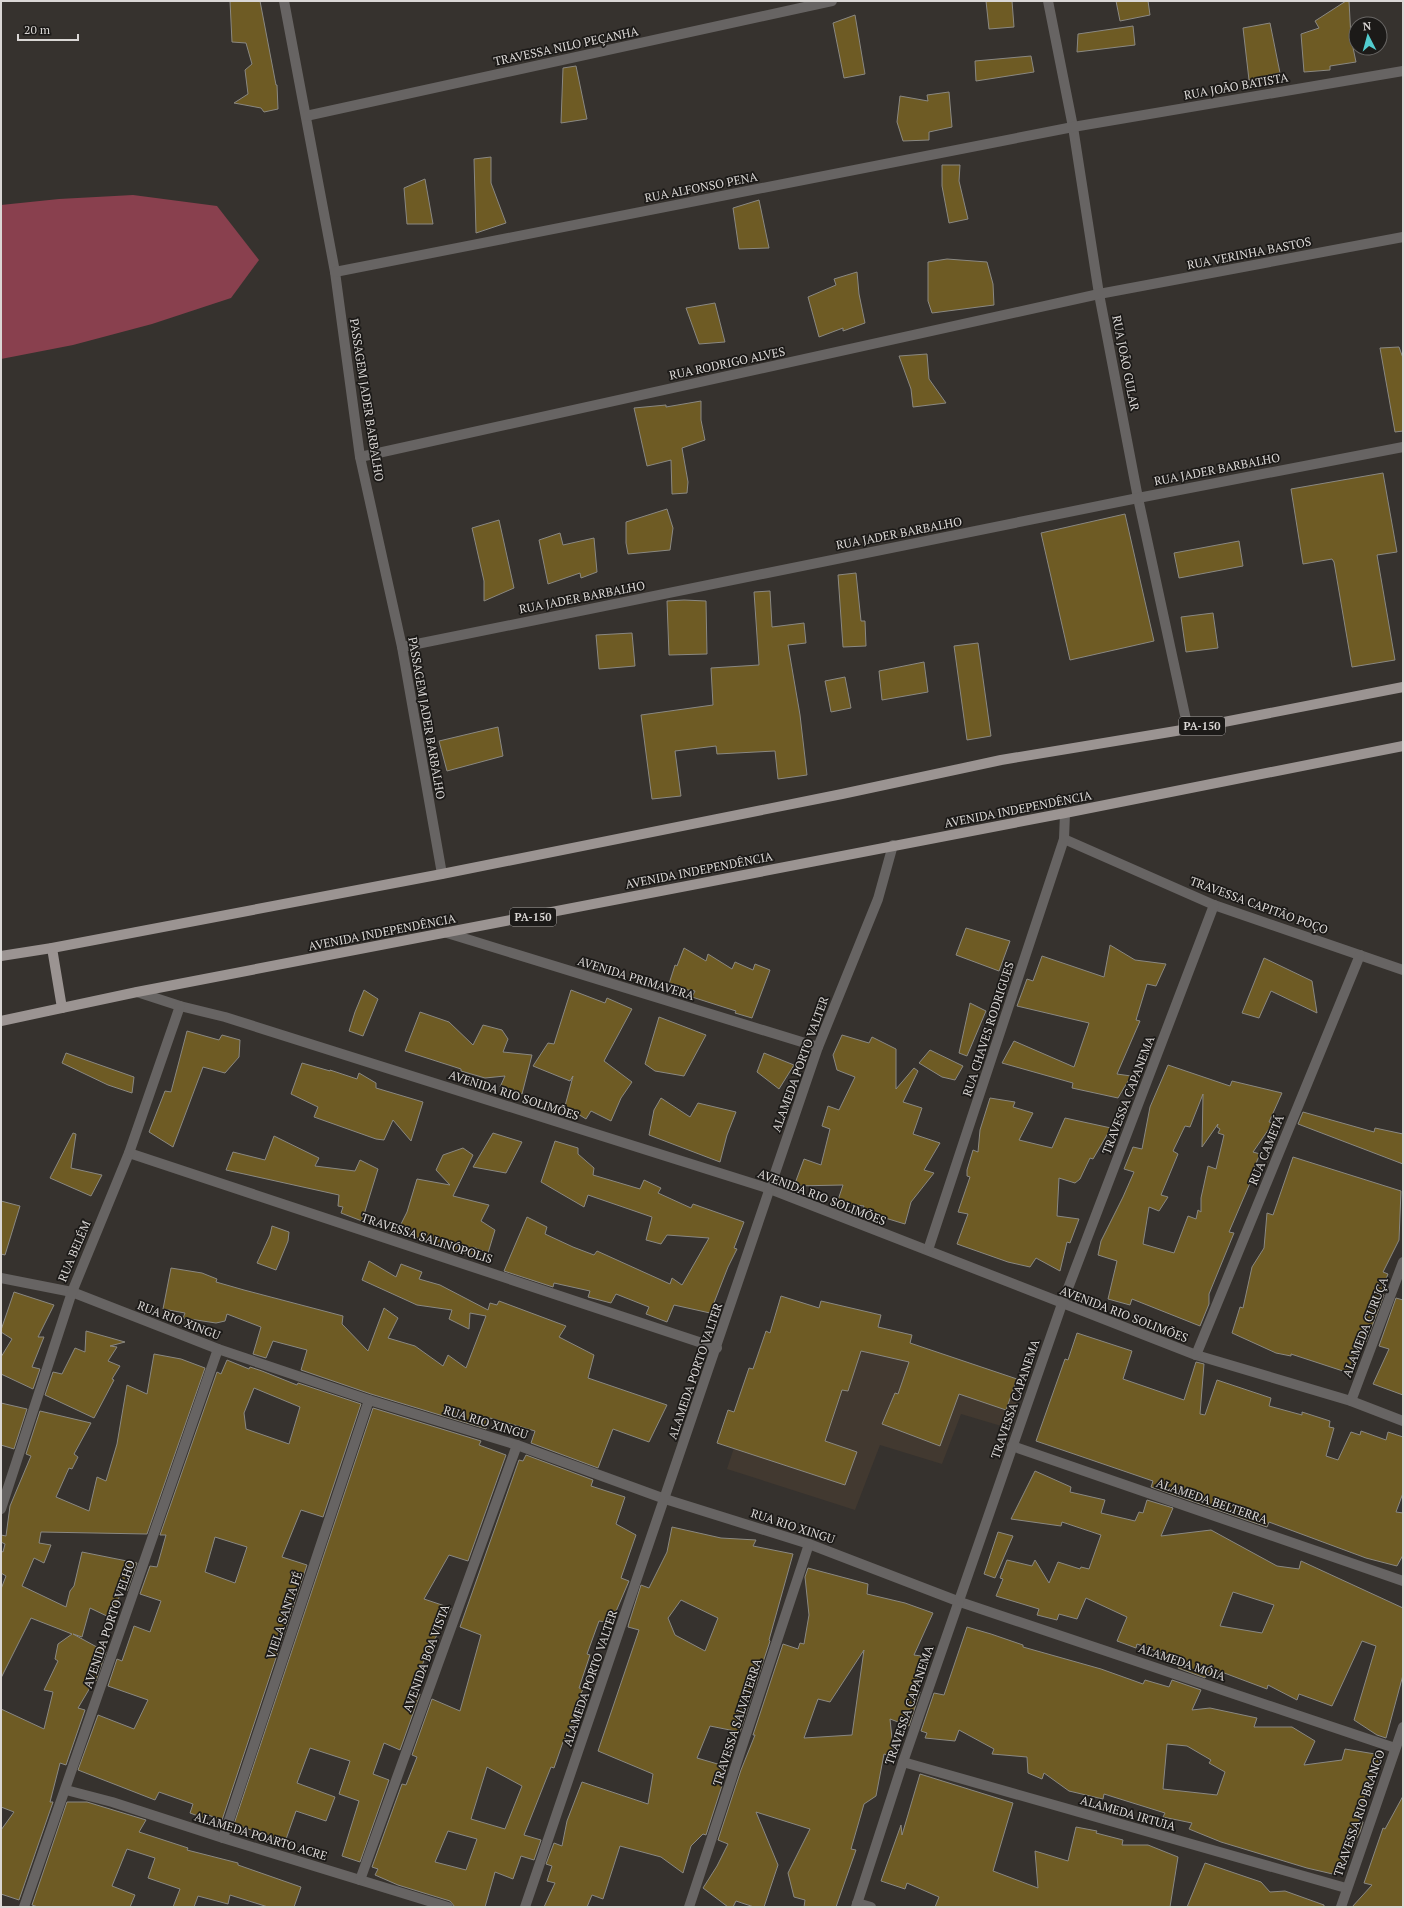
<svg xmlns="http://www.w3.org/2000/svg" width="1404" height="1908" font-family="'PT Serif',serif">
<rect width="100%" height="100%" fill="#36322e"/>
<!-- built -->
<path fill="#423930" d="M780 1309 882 1330 1018 1400 1008 1428 961 1414 942 1464 880 1445 855 1510 727 1469Z"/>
<!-- green -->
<path fill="#89404e" d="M133 195 217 206 259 260 231 298 152 324 73 345 1 359V205L59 199Z"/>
<!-- building -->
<g fill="#6e5b24" stroke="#8a8882" fill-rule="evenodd">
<path d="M230 1H260L276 85H277L278 109 264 112 261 108 234 103 248 94 245 70 252 64 246 43 232 42Z"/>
<path d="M986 1H1012L1014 27 989 29Z"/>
<path d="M1116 1H1148L1150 15 1120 21Z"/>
<path d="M1346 1H1349L1351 38 1356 62 1330 66V70L1304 72 1301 34 1319 28 1315 21Z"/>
<path d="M855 15 865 74 844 78 833 23Z"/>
<path d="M1270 23 1280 73 1249 80 1243 28Z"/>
<path d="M1133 26 1135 45 1077 52 1078 34Z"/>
<path d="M1031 56 1034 72 976 81 975 61Z"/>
<path d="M576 66 587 119 561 123 563 68Z"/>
<path d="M949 92 952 127 929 132V140L903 141 897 122 900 96 928 101 927 95Z"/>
<path d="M491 157V183L506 223 476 233 474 159Z"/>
<path d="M942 165H960L959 181 968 219 949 223 942 186Z"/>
<path d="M425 179 433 224H407L404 188Z"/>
<path d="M759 200 769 248 739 249 733 208Z"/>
<path d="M947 259 987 262 993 284 994 305 932 313 928 301V262Z"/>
<path d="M857 272 859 294 865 323 843 331V328L819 337 808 297 836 285 834 279Z"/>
<path d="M715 303 725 342 699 344 686 308Z"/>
<path d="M1399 347 1403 358V431L1395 432 1380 348Z"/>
<path d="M927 354 929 379 946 403 913 407 911 389 899 356Z"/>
<path d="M701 401V420L705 440 682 448 688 482 687 493 672 494 671 460 647 466 634 408 666 405V407Z"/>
<path d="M1383 473 1397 552 1377 555 1395 660 1352 667 1334 562 1332 559 1303 564 1291 489Z"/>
<path d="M667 509 673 528 670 550 628 554 626 543V522Z"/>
<path d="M1125 514 1154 641 1070 660 1041 533Z"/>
<path d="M499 520 514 588 484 601V581L472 528Z"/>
<path d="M560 533 563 545 594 538 597 572 581 578 580 573 548 584 539 540Z"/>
<path d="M1239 541 1243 566 1179 578 1174 553Z"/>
<path d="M856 573 861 621H865L866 646 843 647 838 575Z"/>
<path d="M770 591 772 627 804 623 806 643 788 645 800 715 807 775 778 779 775 751 717 754 716 746 675 751 681 796 652 799 641 715 713 705 711 668 759 665 754 592Z"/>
<path d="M684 600 706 601 707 654 669 655 667 601Z"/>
<path d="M1213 613 1218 648 1186 652 1181 617Z"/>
<path d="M632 633 635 666 599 669 596 635Z"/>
<path d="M978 643 991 736 967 740 954 646Z"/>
<path d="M924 662 928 692 882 700 879 671Z"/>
<path d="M845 677 851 708 831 712 825 681Z"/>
<path d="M498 727 503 756 447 771 439 741Z"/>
<path d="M966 928 1010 941 999 971 956 955Z"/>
<path d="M1110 945 1135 960 1166 964 1156 986 1147 984 1136 1020 1140 1021 1117 1074 1131 1076 1118 1098 1072 1088 1073 1083 1002 1063 1014 1041 1074 1067 1089 1023 1017 1006 1027 979 1033 981 1042 956 1104 977Z"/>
<path d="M684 948 706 961 708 954 732 969 735 962 753 970 755 964 770 970 752 1018 735 1013 736 1011 692 997 695 991 668 987 675 965 677 966Z"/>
<path d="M1264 958 1312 981 1317 1013 1271 991 1259 1018 1242 1013Z"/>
<path d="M364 990 378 999 363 1036 349 1031 355 1012Z"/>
<path d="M571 990 605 1003 607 998 632 1009 604 1061 632 1082 621 1098 611 1121 591 1111 586 1119 565 1106 573 1076 570 1081 533 1066 548 1043 554 1044Z"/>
<path d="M970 1003 986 1011 967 1056 959 1053Z"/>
<path d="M420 1012 449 1022 473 1045 483 1025 502 1030 508 1039 503 1052 532 1055 522 1094 500 1087 505 1076 485 1078 461 1071V1069L405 1051Z"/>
<path d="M659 1017 706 1035 684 1076 655 1071 645 1064Z"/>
<path d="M187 1031 219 1040 222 1035 240 1040 239 1057 225 1073 203 1067 173 1147 149 1132 165 1091 171 1092Z"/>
<path d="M842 1035 869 1043 872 1037 896 1049V1089L914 1068 918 1071 903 1102 922 1108 913 1134 940 1143 924 1170 934 1173 911 1202 905 1224 862 1211 864 1206 837 1203 843 1185 794 1186 804 1159 821 1165 830 1129 822 1126 828 1106 839 1110 855 1077 837 1070 833 1055Z"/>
<path d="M930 1050 963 1066 955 1080 942 1077 919 1063Z"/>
<path d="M66 1053 134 1077 132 1093 108 1085 62 1063Z"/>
<path d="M764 1053 794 1065 779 1089 757 1072Z"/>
<path d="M302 1063 330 1071V1070L357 1079 359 1073 376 1083V1088L423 1102 411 1141 393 1120 384 1140 376 1139 314 1117 318 1107 291 1094Z"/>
<path d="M1168 1065 1230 1086 1232 1081 1282 1093 1269 1122 1273 1123 1253 1152 1260 1154 1248 1182 1250 1183 1229 1232 1234 1233 1209 1294V1304L1200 1326 1132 1299 1130 1305 1108 1299 1117 1261 1098 1255 1101 1241 1123 1197 1134 1172 1124 1169 1133 1147 1142 1149 1150 1107ZM1203 1094 1202 1147 1218 1124 1217 1127 1220 1129 1218 1133 1224 1135 1216 1169 1208 1166 1201 1198V1212L1198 1210 1196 1219 1188 1216 1174 1253 1143 1244 1149 1207 1159 1211 1168 1197 1161 1195 1178 1154 1173 1151 1185 1126 1190 1127Z"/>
<path d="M661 1098 690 1117 698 1103 736 1112 727 1135 720 1162 649 1135 654 1110Z"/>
<path d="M990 1098 1015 1102 1013 1107 1033 1113 1019 1140 1052 1148 1065 1118 1111 1128 1093 1159 1090 1158 1080 1179 1075 1183 1059 1178 1057 1216 1079 1219 1070 1243 1067 1242 1060 1271 1036 1258 1030 1267 1008 1262 957 1244 968 1214 958 1212 970 1177 967 1176V1170L973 1150 978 1152 980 1130Z"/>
<path d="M1303 1112 1374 1132 1375 1128 1403 1134V1164L1298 1124Z"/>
<path d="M73 1133 76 1134 71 1168 102 1175 91 1196 50 1178Z"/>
<path d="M493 1133 522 1142 506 1173 473 1167Z"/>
<path d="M274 1136 319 1158 315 1166 355 1171 360 1160 378 1169 362 1221 341 1213 343 1207 338 1206 339 1195 226 1170 233 1152 265 1160Z"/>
<path d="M555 1141 578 1148V1154L594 1168 593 1175 640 1189 644 1180 661 1188 658 1193 691 1208 693 1204 744 1222 734 1248 737 1249 728 1267 710 1313 674 1305 667 1322 646 1314 649 1307 616 1294 611 1303 588 1297 590 1291 554 1283 553 1287 504 1271 527 1217 547 1227 545 1234 573 1247 594 1255 597 1251 670 1284 672 1278 682 1285 709 1238 667 1235 661 1244 646 1240 652 1217 588 1195 584 1207 541 1182Z"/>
<path d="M463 1148 473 1155 453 1196 489 1205 481 1221 495 1230 488 1253 473 1247V1255L448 1249 419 1239 401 1224 407 1212 417 1179 450 1185 436 1170 443 1155Z"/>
<path d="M1293 1157 1401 1191 1399 1240 1383 1272 1388 1274 1380 1294 1384 1295 1366 1342 1358 1339 1349 1373 1291 1354V1356L1276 1353 1232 1333 1240 1307 1243 1308 1252 1267 1264 1248 1267 1213 1273 1215Z"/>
<path d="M1 1201 20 1206 5 1255 1 1254Z"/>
<path d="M272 1226 289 1232 288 1241 276 1270 257 1263 270 1235Z"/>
<path d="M369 1261 396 1277 401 1264 422 1272 419 1279 440 1285 488 1310 490 1303 497 1305 499 1301 566 1326 559 1337 594 1355 588 1378 667 1405 649 1442 613 1429 598 1468 531 1443 535 1431 490 1418 486 1429 371 1394 301 1370 307 1350 273 1341 266 1358 253 1354 261 1327 227 1314 225 1321 216 1323 183 1318 185 1313 163 1309 171 1268 202 1273 217 1279 216 1282 244 1290 343 1316 342 1324 368 1351 384 1308 398 1318 388 1338 415 1346 443 1366 448 1355 466 1368 486 1316 470 1313 469 1329 449 1319 452 1310 417 1305 362 1280Z"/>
<path d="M14 1292 54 1305 38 1337H44L32 1367 40 1369 33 1389 1 1374V1357L12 1339 1 1332V1330Z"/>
<path d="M781 1296 819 1308 821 1301 881 1315 878 1327 912 1335 910 1343 1017 1379 1006 1410 959 1394 940 1446 882 1424 895 1393 898 1394 909 1362 861 1351 848 1391 842 1390 825 1441 857 1452 845 1485 717 1443 728 1410 734 1412 749 1368 753 1369 766 1331 770 1333Z"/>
<path d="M1396 1298 1403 1300V1395L1373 1384 1389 1349 1379 1346Z"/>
<path d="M86 1331 125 1342 110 1346 117 1347 108 1361 120 1366 112 1379 114 1380 94 1418 45 1395 53 1372 62 1374 75 1348 85 1352Z"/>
<path d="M1077 1333 1132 1351 1123 1379 1184 1400 1196 1362 1204 1364 1200 1414 1205 1415 1217 1380 1271 1398 1269 1406 1302 1415V1412L1330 1421 1329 1427 1334 1428 1326 1456 1338 1460 1351 1432 1360 1435 1361 1431 1386 1440 1388 1432 1403 1437V1493L1396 1512 1403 1513V1555L1397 1566 1366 1558 1269 1522 1267 1527 1252 1522 1151 1487 1153 1481 1036 1441 1065 1359 1068 1360Z"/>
<path d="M154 1354 181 1359 205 1368 147 1534 41 1532 39 1543 51 1545 44 1563 34 1558 22 1586 66 1607 70 1591 74 1586 82 1552 137 1563 127 1591 122 1590 111 1618 90 1608 82 1637 73 1634 106 1652 96 1681H94L78 1708 85 1710 66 1765 60 1763 50 1802H53L19 1900 1 1894V1830L14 1812 1 1807V1709L44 1729 53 1692 44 1690 58 1661 55 1659 58 1644 72 1634 31 1618 1 1678V1589L6 1576 1 1573V1551L3 1552 5 1544 1 1542V1535L6 1536 10 1506 31 1456 26 1454 40 1411 91 1423 74 1454 78 1457 72 1469 69 1468 56 1497 89 1511 97 1477 106 1481 117 1444 127 1385 147 1394Z"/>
<path d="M227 1360 249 1369 250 1367 262 1371 297 1385 298 1383 361 1404 323 1517 301 1510 282 1557 307 1565 222 1820 208 1815 206 1819 190 1813 193 1804 159 1792 155 1800 78 1770 98 1715 134 1729 148 1700 108 1686 117 1659 122 1661 134 1626 150 1632 161 1601 140 1594 150 1566 157 1567 166 1535H160L217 1372 221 1374ZM254 1388 300 1407 289 1444 246 1429 244 1413ZM215 1537 247 1547 235 1583 205 1572Z"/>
<path d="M1 1403 27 1409 14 1449 1 1445Z"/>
<path d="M373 1408 481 1441 479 1445 506 1455 468 1561 449 1555 424 1599 451 1608 425 1658 418 1676 413 1692 420 1694 400 1750 384 1743 373 1774 389 1780 360 1862 342 1856 359 1801 339 1794 350 1761 310 1748 297 1783 335 1797 326 1821 296 1811 285 1842 234 1824Z"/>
<path d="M526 1455 593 1480 591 1486 625 1497 616 1524 636 1535 621 1578 629 1581 611 1623 599 1621 587 1654 590 1655 579 1688 583 1689 572 1714 579 1716 563 1742 554 1768 551 1767 524 1835 541 1840 534 1860 521 1856 513 1879 495 1872 485 1907H455L450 1901 398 1885 375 1875 378 1869 372 1867 402 1784 406 1785 417 1757 412 1755 432 1699 460 1711 481 1635 460 1627 519 1460 523 1461ZM487 1767 522 1786 505 1829 471 1819ZM448 1831 477 1839 466 1870 435 1862Z"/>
<path d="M1035 1471 1071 1487 1070 1492 1105 1500 1101 1513 1135 1521 1139 1512 1143 1513 1147 1500 1173 1508 1161 1536 1211 1530 1277 1566 1299 1569 1301 1561 1403 1608V1675L1386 1738 1377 1735 1354 1720 1376 1646 1362 1641 1332 1706 1299 1694 1297 1700 1268 1685 1267 1689 1219 1671 1217 1675 1208 1672 1205 1678 1178 1668 1183 1661 1137 1644 1136 1648 1117 1641 1127 1617 1086 1598 1077 1619 1059 1614 1057 1620 1037 1615 1039 1609 996 1596 1003 1579 1000 1578 1007 1560 1032 1566 1035 1560 1049 1583 1058 1562 1080 1569 1081 1567 1089 1569 1101 1535 1062 1522 1061 1526 1011 1519ZM1233 1592 1274 1605 1262 1633 1220 1626Z"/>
<path d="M672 1527 721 1538 756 1540 753 1546 793 1554 769 1640 770 1641 740 1732 710 1726 697 1758 728 1767 706 1835 703 1834 691 1846 683 1873 661 1857 620 1846 603 1899 592 1895 587 1907H544L555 1883 547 1881 552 1866 546 1864 554 1843 562 1846 567 1821 582 1782 648 1804 653 1774 598 1751 639 1630 628 1627 629 1623 641 1585 649 1588 667 1552ZM681 1600 718 1618 705 1651 675 1635 668 1618Z"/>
<path d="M998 1532 1013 1536 995 1578 984 1574Z"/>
<path d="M808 1568 868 1584 867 1594 905 1603 933 1613 914 1655 921 1656 915 1691 920 1692 909 1726 890 1719 894 1758 884 1754 876 1796 864 1804 851 1849 856 1850 836 1907H804L805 1900 794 1897 788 1873 810 1829 756 1812 778 1865 764 1907H754L736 1901 733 1907H728L703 1888 717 1866 728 1844 718 1840 741 1770 755 1735H753L783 1644 798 1649 800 1643 804 1644 809 1615 805 1577ZM864 1650 852 1735 804 1738 818 1699 830 1702Z"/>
<path d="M967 1627 991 1634 1023 1645V1647L1101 1669 1143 1684 1145 1680 1169 1687 1172 1680 1201 1690 1192 1710 1210 1708 1257 1718 1254 1727H1292L1315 1741 1304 1765 1342 1760 1345 1749 1381 1755 1374 1778 1371 1777 1365 1794 1359 1821 1363 1822 1360 1832 1337 1875 1307 1868 1221 1842 1189 1829 1192 1823 1163 1817 1165 1813 1104 1794 1103 1799 1069 1791 1044 1773 1042 1779 1028 1773 1027 1757 992 1754 994 1749 959 1730 955 1741 925 1738 927 1733 921 1731 934 1693 944 1695ZM1167 1744 1187 1746 1211 1760 1209 1763 1225 1772 1217 1795 1163 1789Z"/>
<path d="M920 1774 1013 1803 993 1871 1038 1888 1035 1851 1068 1861 1076 1827 1097 1831 1096 1833 1123 1840 1122 1845H1148L1178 1857 1170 1907H935L939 1897 907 1883 905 1889 881 1881 901 1825 902 1835Z"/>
<path d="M1403 1796V1907H1352L1372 1885 1364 1883 1383 1828 1385 1829Z"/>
<path d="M67 1802H87L146 1820 139 1832 188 1848 187 1850 238 1863V1865L301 1887 294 1907H268L230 1895 228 1904 198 1896 194 1907H173L180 1889 148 1878 155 1858 127 1849 112 1886 135 1895 130 1907H38L32 1905Z"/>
<path d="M1205 1863 1261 1882 1270 1892 1285 1891 1324 1905V1907H1187Z"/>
</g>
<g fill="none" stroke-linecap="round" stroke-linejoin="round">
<!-- street -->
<g stroke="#676463" stroke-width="10">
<path d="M284 1 335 272 360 457 402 647 442 874"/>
<path d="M1048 1 1073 127 1099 294 1138 498 1188 729"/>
<path d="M306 116 832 1"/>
<path d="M335 272 1073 127 1403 71"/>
<path d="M360 457 1099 294 1403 237"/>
<path d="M402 647 1138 498 1403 447"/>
<path d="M1064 839 1214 905 1403 970"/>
<path d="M447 933 818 1047"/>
<path d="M137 992 180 1006 225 1017 770 1189 1196 1355 1351 1401 1403 1421"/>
<path d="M129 1153 717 1348"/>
<path d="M928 1250 1064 839 1065 813"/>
<path d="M1 1278 72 1292 218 1349 369 1400 517 1445 665 1499 809 1544 960 1602 1395 1748"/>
<path d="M1196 1355 1360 955"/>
<path d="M1351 1401 1403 1262"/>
<path d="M1012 1446 1403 1581"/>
<path d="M1 1509 72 1292 129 1153 180 1006"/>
<path d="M903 1762 1346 1888"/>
<path d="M66 1790 112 1802 223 1838 448 1907"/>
<path d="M223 1838 369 1400"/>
<path d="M360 1880 517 1445"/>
<path d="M857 1903 871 1907"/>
<path d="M24 1907 218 1349"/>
<path d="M525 1907 818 1047 878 899 893 845"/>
<path d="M689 1907 809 1544"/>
<path d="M856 1907 903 1762 1062 1304 1214 905"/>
<path d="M1341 1907 1403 1727"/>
</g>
<!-- primary -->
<g stroke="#9b9492" stroke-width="10">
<path d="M52 948 62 1008"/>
<path d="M1 956 52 948 442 874 842 794 1001 760 1188 729 1403 687"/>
<path d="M1 1021 137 992 1065 813 1403 746"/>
</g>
</g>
<g text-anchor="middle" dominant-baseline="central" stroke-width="3.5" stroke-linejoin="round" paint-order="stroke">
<!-- shield labels -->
<g fill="#1c1a18" stroke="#a19e9c" stroke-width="1">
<rect x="1179" y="717" width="46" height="18" rx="3"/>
<rect x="510" y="908" width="46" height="18" rx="3"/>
</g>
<g font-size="11" font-weight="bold" fill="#dad7d5">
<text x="1202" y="726">PA-150</text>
<text x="533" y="917">PA-150</text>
</g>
<!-- street labels -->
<g font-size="12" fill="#dad7d5" stroke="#1c1a18">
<text transform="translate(566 46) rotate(-12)">TRAVESSA NILO PEÇANHA</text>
<text transform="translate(1236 86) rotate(-10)">RUA JOÃO BATISTA</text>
<text transform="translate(701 187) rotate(-11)">RUA ALFONSO PENA</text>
<text transform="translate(1249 253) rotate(-11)">RUA VERINHA BASTOS</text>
<text transform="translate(727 363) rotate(-12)">RUA RODRIGO ALVES</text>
<text transform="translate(1126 363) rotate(79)">RUA JOÃO GULAR</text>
<text transform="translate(367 400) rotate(81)">PASSAGEM JADER BARBALHO</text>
<text transform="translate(1217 469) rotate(-11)">RUA JADER BARBALHO</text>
<text transform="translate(899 533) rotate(-11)">RUA JADER BARBALHO</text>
<text transform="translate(582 597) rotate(-11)">RUA JADER BARBALHO</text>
<text transform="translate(427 718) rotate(80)">PASSAGEM JADER BARBALHO</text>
<text transform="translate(1018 809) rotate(-11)">AVENIDA INDEPENDÊNCIA</text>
<text transform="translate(699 870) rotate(-11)">AVENIDA INDEPENDÊNCIA</text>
<text transform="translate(1259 905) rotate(20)">TRAVESSA CAPITÃO POÇO</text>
<text transform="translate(382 932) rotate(-11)">AVENIDA INDEPENDÊNCIA</text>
<text transform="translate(636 978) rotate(17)">AVENIDA PRIMAVERA</text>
<text transform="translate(988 1029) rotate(-72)">RUA CHAVES RODRIGUES</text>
<text transform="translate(800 1064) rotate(-70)">ALAMEDA PORTO VALTER</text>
<text transform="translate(514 1095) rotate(18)">AVENIDA RIO SOLIMÕES</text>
<text transform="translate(1128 1095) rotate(-69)">TRAVESSA CAPANEMA</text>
<text transform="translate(1266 1150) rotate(-68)">RUA CAMETÁ</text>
<text transform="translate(822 1197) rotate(21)">AVENIDA RIO SOLIMÕES</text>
<text transform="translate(427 1238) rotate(18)">TRAVESSA SALINÓPOLIS</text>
<text transform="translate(74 1251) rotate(-67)">RUA BELÉM</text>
<text transform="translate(1124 1314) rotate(21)">AVENIDA RIO SOLIMÕES</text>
<text transform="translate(179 1320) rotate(21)">RUA RIO XINGU</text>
<text transform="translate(1365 1327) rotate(-69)">ALAMEDA CURUÇA</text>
<text transform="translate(695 1371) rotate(-71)">ALAMEDA PORTO VALTER</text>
<text transform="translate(1015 1399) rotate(-71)">TRAVESSA CAPANEMA</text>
<text transform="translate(486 1422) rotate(17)">RUA RIO XINGU</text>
<text transform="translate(1212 1501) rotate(19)">ALAMEDA BELTERRA</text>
<text transform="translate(793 1526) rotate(18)">RUA RIO XINGU</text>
<text transform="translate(284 1615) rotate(-72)">VIELA SANTA FÉ</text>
<text transform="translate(109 1624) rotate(-71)">AVENIDA PORTO VELHO</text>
<text transform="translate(426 1658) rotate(-70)">AVENIDA BOA VISTA</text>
<text transform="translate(1182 1662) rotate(19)">ALAMEDA MÓIA</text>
<text transform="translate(590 1678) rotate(-71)">ALAMEDA PORTO VALTER</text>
<text transform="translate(909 1705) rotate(-71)">TRAVESSA CAPANEMA</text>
<text transform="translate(737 1722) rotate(-72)">TRAVESSA SALVATERRA</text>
<text transform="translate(1128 1813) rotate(16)">ALAMEDA IRTUIA</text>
<text transform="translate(1359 1813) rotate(-71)">TRAVESSA RIO BRANCO</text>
<text transform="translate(261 1836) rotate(17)">ALAMEDA POARTO ACRE</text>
</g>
</g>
<!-- border -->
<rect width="1404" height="1908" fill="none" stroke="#dad7d5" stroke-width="4"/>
<!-- north arrow -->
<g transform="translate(1368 36) rotate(354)"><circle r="19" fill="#1c1a18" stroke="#686664"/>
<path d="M0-3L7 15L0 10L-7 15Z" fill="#52cdcf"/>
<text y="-6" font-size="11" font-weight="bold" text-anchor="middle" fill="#dad7d5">N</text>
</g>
<!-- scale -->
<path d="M18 34v6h60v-6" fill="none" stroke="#dad7d5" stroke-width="2"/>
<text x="24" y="34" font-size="12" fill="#dad7d5" stroke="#1c1a18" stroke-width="3" paint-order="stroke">20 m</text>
</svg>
